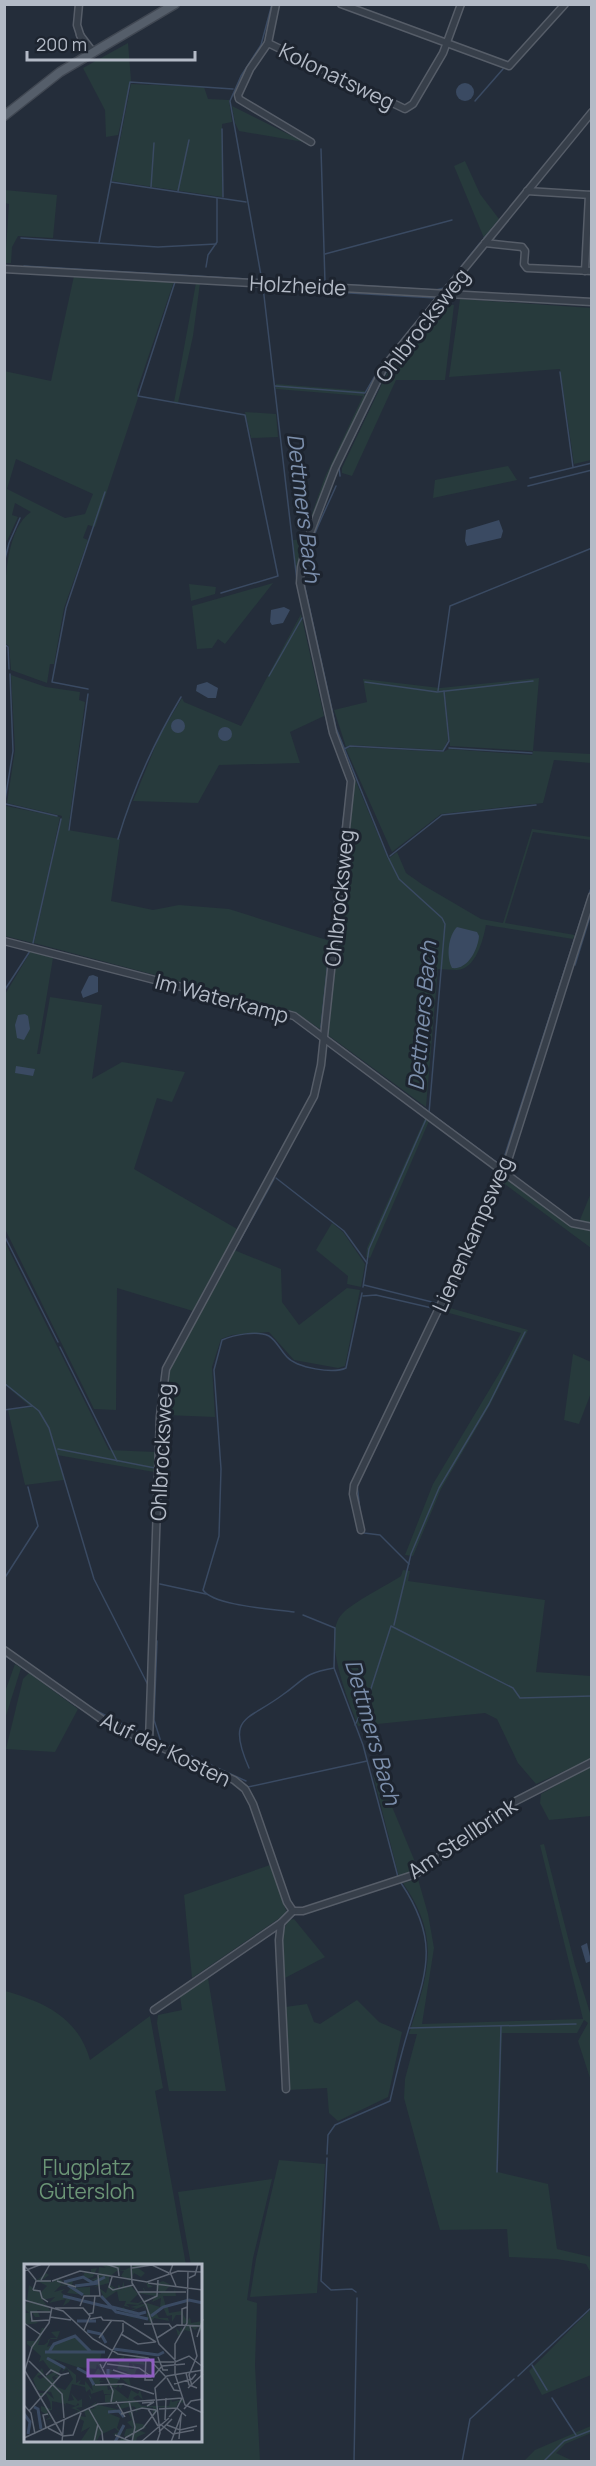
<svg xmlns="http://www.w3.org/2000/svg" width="596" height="2466" font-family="Manrope,sans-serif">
<rect width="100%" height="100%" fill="#242d3a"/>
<!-- green -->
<g fill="#273a3c" fill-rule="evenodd">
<path d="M128 43 131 80 118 135 106 137 105 110 83 68Z"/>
<path d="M131 84 204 87 208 99 229 100 232 122 222 124V197L112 181Z"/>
<path d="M232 106 304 142 239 131 235 123Z"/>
<path d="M465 161 480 194 499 219 484 238 454 166Z"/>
<path d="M5 190 57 195 53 238 18 236 12 247 11 263H5L9 204 5 203Z"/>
<path d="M74 276 174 281 137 390 138 398 95 527 88 525 83 538 88 540 64 608 54 664H50L47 683 11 670 9 646 5 643C5 608 0 533 31 512L15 503 12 515 18 517 7 541 5 539 4 371 51 381ZM16 459 93 494 85 514 65 518 7 489Z"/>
<path d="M196 283H200L193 336 178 403 174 402Z"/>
<path d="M460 299 591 308V460L574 464 560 369 449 377Z"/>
<path d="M444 304 454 305 445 380H396L352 476 342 473V468L389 369Z"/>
<path d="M276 384 365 391 364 395 367 397 333 467 296 571 293 540 303 539 325 477 363 396 276 389Z"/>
<path d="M245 412 276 414 278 437 251 438Z"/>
<path d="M508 466 517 480 433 498 435 480Z"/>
<path d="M273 583 225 644 218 639 212 648 197 649 192 606Z"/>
<path d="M189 584 216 587 215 594 191 601Z"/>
<path d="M301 614 324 716 290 732 300 763 219 765 198 803 133 801 160 735 182 698 184 702 241 726Z"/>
<path d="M11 675 46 687 80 692 79 700 85 702 68 830 120 839 111 901 153 910 179 905 229 909 330 941 320 1029 295 1012 34 943 62 816 7 803 15 750Z"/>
<path d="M539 678 533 751 591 754V763L554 760 543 803 441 814 392 852 346 749 351 747 443 752 449 749 532 755 533 751 450 746 445 692 448 740 443 750 350 745 346 747 334 710 367 702 363 679 440 688Z"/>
<path d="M355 779 388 859 397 852 406 873 423 885 481 919 503 923 532 829 591 837V840L533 832 505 923 575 935 573 939 486 925C483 940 476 969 457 970 451 970 444 969 438 969L426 1107 328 1035Z"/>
<path d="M6 806 60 817 33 943 5 936Z"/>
<path d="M31 951 53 958 37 1054H40L50 997 102 1005 92 1079 122 1062 185 1072 172 1102 157 1098 134 1169 237 1229 193 1311 117 1288 116 1410 94 1409 5 1229 4 996Z"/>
<path d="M425 1118 429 1121 370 1258 366 1257 367 1248Z"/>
<path d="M505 1179 571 1225 591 1229V1248L502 1182Z"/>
<path d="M591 1193V1225L579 1222Z"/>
<path d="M332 1223 343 1232 365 1264 361 1287 347 1284 348 1276 316 1250Z"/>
<path d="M4 1240 109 1450 155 1452 154 1472 57 1455 64 1480 25 1485 8 1410 31 1407 5 1385Z"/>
<path d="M234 1250 281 1269 282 1302 299 1325 347 1288 360 1290 345 1366 338 1368 294 1360 269 1332 232 1335 221 1339 212 1367 215 1417 165 1415 169 1371Z"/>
<path d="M443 1306 528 1330 490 1405 441 1489 413 1556 405 1555 433 1484 506 1362 521 1333 442 1311Z"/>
<path d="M573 1354 591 1362V1393L579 1424 564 1420Z"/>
<path d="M403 1570 410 1571 408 1581 545 1600 536 1672 591 1676V1759L536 1784 518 1763 497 1719 485 1713 358 1726C349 1702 321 1636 342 1614 353 1602 386 1586 401 1576Z"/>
<path d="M15 1664 21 1668 5 1719V1692Z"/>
<path d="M29 1673 78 1709 55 1752 6 1749 23 1679Z"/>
<path d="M591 1766V1816L549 1820 540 1803 541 1794Z"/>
<path d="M378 1773 418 1869 399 1877 373 1775Z"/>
<path d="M544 1844 575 1965 591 2016V2081L578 2041 588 2023 584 2020 577 2033H502L498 2172 548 2184 557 2249 591 2257V2273L586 2264 557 2259 509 2257 507 2229 440 2230 404 2098 405 2079 417 2034H409C428 1973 442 1940 403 1883L418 1879 428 1914 434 1948 422 2024 583 2019 540 1845Z"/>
<path d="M270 1865 287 1913 192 1978 184 1895Z"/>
<path d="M294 1919 325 1957 283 1979C282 1958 277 1937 289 1920Z"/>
<path d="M208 1978 226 2091H169L157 2023 158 2015 182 2010 180 1996Z"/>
<path d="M5 1991C44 2002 78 2017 90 2060L150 2016 163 2088 155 2091 186 2265H26V2440H201V2265H191L178 2192 272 2179 253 2258 247 2300 257 2303 255 2365 260 2461H5Z"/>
<path d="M357 2000 379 2022 402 2032 388 2097 338 2121 329 2113 327 2088 288 2090 285 2007 307 2004 314 2022 320 2024Z"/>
<path d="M279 2160 325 2164 317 2293 250 2297 256 2259Z"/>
<path d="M591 2309V2375L542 2395 529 2371Z"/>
<path d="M591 2426V2433L565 2444 556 2453 573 2461H524L535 2450Z"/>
</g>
<!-- water -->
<g fill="#3a4a62">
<circle cx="465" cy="92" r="9"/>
<path d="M499 520 503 531 501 538 467 546 465 541 466 530Z"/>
<path d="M284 607 290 610 283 623 272 625 270 622 271 610Z"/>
<path d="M207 682 218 688 216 698H208L196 691 197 685Z"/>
<circle cx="178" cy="726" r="7"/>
<circle cx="225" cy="734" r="7"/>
<path d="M457 927 477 932 479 936C478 949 468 970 452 968 446 957 448 936 457 927Z"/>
<path d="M93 975 98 977V992L83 998 81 992 89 976Z"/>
<path d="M25 1014 28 1016 30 1029 24 1040 17 1038 15 1025 18 1015Z"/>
<path d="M16 1066 35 1069 33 1076 15 1073Z"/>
<path d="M587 1943 591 1961 586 1963 581 1946Z"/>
</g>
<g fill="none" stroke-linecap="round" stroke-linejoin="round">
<!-- stream -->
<g stroke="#3a4a62" stroke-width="1.5">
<path d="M475 101 503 69"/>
<path d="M222 129 223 197"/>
<path d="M321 149 325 283"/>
<path d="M111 182 246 202"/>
<path d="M151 187 154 143"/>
<path d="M178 191 189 140"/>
<path d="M21 238 158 247 216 244"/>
<path d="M484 238 499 221"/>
<path d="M99 243 130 82 233 89"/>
<path d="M325 254 452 220"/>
<path d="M24 266 264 280"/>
<path d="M206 267 208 255 217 242V198"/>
<path d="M268 280 436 290 444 288 480 243"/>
<path d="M262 281 230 101 241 76 261 45 272 4"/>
<path d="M175 282 138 396 245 415 278 576 221 593"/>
<path d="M263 287 297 581 329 731"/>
<path d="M263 288 436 298 380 367 365 393 275 386"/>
<path d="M560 372 573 467"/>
<path d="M340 476 339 467 388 368 445 298"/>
<path d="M530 478 592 463"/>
<path d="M336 486C325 512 301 555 304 583L336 728 388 857 399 879 442 918 445 924 429 1113"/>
<path d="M528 486 592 470"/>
<path d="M4 563 9 543 20 518"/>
<path d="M4 644 8 647 9 669"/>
<path d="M269 676 302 618"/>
<path d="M365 682 437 692 533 681"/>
<path d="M88 689 52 682 66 608 105 492"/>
<path d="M438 691 450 606 592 548"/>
<path d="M449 748 532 753"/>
<path d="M344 749 350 746 443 751 449 741 444 691"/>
<path d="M6 804 57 816"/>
<path d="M4 806 13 751 10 674"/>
<path d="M69 830 88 694"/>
<path d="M118 839C133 789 154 742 181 697"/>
<path d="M390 856 442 815 536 805"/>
<path d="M33 943 61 819"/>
<path d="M575 965 592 910"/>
<path d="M4 991 30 951"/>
<path d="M221 994 292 1012 316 1028"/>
<path d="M321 1027 344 813"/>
<path d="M329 1038 499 1164H502L592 885"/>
<path d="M276 1178 344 1231 367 1263"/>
<path d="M254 1200 301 1114"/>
<path d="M4 1235 58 1342"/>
<path d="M238 1244 274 1179"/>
<path d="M364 1285 436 1303"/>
<path d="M363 1287 369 1249 427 1117"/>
<path d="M363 1296 376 1295 432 1308"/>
<path d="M60 1347 117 1461"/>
<path d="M410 1363 433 1314"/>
<path d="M4 1383 39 1411 49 1428 94 1579 148 1685 146 1736 91 1708"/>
<path d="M4 1410 32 1406"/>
<path d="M58 1449 155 1468 149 1667"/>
<path d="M361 1518 357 1485 419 1358"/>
<path d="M364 1528V1533L380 1535 409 1564"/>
<path d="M4 1579 38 1526 28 1487"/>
<path d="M160 1584 206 1594"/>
<path d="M294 1612C274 1609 214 1606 203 1590L219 1536 221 1469 214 1370 222 1340C234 1335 257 1330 269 1336 276 1340 281 1351 287 1357 297 1368 333 1374 346 1368L362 1293"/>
<path d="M303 1615 335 1628 334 1668 363 1745 398 1877"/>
<path d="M394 1625 411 1554 439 1488 489 1404 525 1332"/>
<path d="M157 1641 154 1720 161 1742 246 1781"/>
<path d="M4 1646 74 1696"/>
<path d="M4 1655 22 1667"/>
<path d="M31 1673 75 1705"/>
<path d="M355 1725 368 1698 391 1626 513 1688 520 1698 592 1696"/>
<path d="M249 1768C226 1716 247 1721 281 1696 306 1679 301 1674 334 1668"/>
<path d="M248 1787 367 1761"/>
<path d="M409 2028 576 2024"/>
<path d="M327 2154 328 2135 335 2125 390 2101C395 2080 400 2058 406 2038 425 1974 442 1944 401 1883"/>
<path d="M327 2158 321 2281 331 2290 352 2289 356 2292"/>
<path d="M497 2172 501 2026"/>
<path d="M532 2365 547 2390"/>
<path d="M518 2376 592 2307"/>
<path d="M552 2398 576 2435"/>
<path d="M354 2462 357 2298"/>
<path d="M462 2462 470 2419 514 2379"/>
<path d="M543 2462 564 2441 592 2430"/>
</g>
<!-- minor casing -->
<g stroke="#565d68" stroke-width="9">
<g id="minor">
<path d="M79 4 77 25 87 56"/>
<path d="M276 4 268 43 250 69 238 95 239 99 311 142"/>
<path d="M341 4 509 66 565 4"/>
<path d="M80 35 93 52"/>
<path d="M268 43 405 109 413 104 443 53 461 4"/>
<path d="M527 191 591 195"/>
<path d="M485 243 522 247 525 251 524 264 527 268 592 271"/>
<path d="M4 269 592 302"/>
<path d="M585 271 589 195"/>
<path d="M4 941 294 1016 572 1223 592 1227"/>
<path d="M361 1530 353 1494 354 1485 504 1173 592 896"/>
<path d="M4 1650 107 1723 234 1780 245 1789 253 1804 287 1902 293 1911"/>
<path d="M149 1742 160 1416 166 1369 314 1096 321 1065 351 781 333 733 300 583 301 567 309 536 335 468 384 367 592 112"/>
<path d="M293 1911H303L416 1874 508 1805 592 1762"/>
<path d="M281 1923 279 1940 286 2089"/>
<path d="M154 2010 281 1923 293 1911"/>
</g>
</g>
<!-- major casing -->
<g stroke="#414853" stroke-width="11">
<path id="major" d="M4 116 60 72 175 4"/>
</g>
<!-- minor -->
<use href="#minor" stroke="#373f4a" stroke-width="6"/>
<!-- major -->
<use href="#major" stroke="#555e6a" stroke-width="8"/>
</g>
<g text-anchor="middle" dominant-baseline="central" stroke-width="6" stroke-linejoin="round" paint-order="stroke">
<!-- street labels -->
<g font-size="21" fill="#b3bac6" stroke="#1d242f">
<text transform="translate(337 76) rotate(26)">Kolonatsweg</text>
<text transform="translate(298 285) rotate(3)">Holzheide</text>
<text transform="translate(422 325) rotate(-52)">Ohlbrocksweg</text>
<text transform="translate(339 898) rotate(-84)">Ohlbrocksweg</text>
<text transform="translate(222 998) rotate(15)">Im Waterkamp</text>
<text transform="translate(472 1234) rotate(-66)">Lienenkampsweg</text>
<text transform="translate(161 1452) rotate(-87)">Ohlbrocksweg</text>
<text transform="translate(166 1749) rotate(26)">Auf der Kosten</text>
<text transform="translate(462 1838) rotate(-34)">Am Stellbrink</text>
</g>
<!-- park labels -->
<g font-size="21" fill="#6b9576" stroke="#1d242f">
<text x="87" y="2167">Flugplatz<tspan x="87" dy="24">Gütersloh</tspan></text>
</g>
<!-- water labels -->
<g font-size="22" font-style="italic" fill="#7c8fac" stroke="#1d242f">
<text transform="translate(304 508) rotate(83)">Dettmers Bach</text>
<text transform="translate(422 1016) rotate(-85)">Dettmers Bach</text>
<text transform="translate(373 1732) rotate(74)">Dettmers Bach</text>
</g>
</g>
<!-- overview -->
<g transform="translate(24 2264)">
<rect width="178" height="178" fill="#242d3a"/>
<path d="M76 0H96V6H101L112 0H127L114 4 121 9 117 13 110 9 106 17 97 12 100 7 94 6 85 13V19L70 23 76 19 69 16 67 19H65L59 13 61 7 67 9V5L73 4 69 13 62 15 66 19 67 16 74 13 75 3 82 4ZM22 9 25 11 18 16 28 18 35 14 39 18 36 22 50 14 47 24 66 23V31L70 32 43 29 46 25 43 21 36 22 30 28 41 25 37 28 43 34 48 32 45 38 39 42 42 35 25 39 31 33 19 36 27 48 13 46 16 53H11L8 48 6 57 9 55 14 59 0 61V49H5L0 44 3 38 9 39 3 36 5 21 16 29 23 22 0 10 13 16ZM100 17V23L107 22 114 30 106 38 114 39 128 32 114 41 102 40 106 43 123 39 136 43 137 34 128 38 131 32 114 29 120 27 119 24H124L122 18 129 23 120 24 121 27 137 30 131 20 139 17 147 21 141 27 150 28 151 24 152 32H139L142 43H148H144L145 49 157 47 163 57 166 53 167 59 178 57V67H174L175 62 171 66 165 61 169 68 161 66 154 72 152 64 156 68 157 62 159 67 163 60 158 59 159 51H152L148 58V51L143 52 139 43 132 48 135 54H144L145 57 130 54 127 60 124 55 99 53 123 54V43L119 44 122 41 102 49 97 46 99 43 105 47 112 44 100 42 102 37H95L93 27 81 35 75 24 82 29 85 20 93 26 95 20 97 26ZM18 64H20L14 81H20L24 78V76L27 74H33L27 68 36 67 33 75H26L23 83 50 72 66 85 78 88 75 99 79 101 77 105 73 100 72 105 53 103 30 95 38 103 34 110 28 113 30 117 34 114 30 113 34 111V114L30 118 33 123 41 126 49 115 43 104 38 108 40 103H42L52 111V119L57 116 55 120 61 121V117L69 127 65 111 59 108 63 109 68 116 66 110 69 112 74 104 77 107 82 106 76 108V111L80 110 75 117 81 118H76V122L87 121 81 111 85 105 95 108 88 107 85 112 94 114 92 111 98 109 99 115 106 114 103 108 93 105 95 99 90 97 100 92V96H111L113 89 110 88 106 85 113 88 114 93 123 94 119 97 122 101 105 99V105H110L108 99 113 104 111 110H107V114H105L107 123 96 113 93 119H99L97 124 101 126 95 123V120L92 124 83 121 84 126 90 124 104 135 107 126 114 130 116 126 119 136 114 131 109 134 118 142H145L147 134 148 138 159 135 161 139 154 138 152 144 134 143 129 152V143L114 144 113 149 111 143 108 142 110 159 119 160 122 164 114 166 122 169 113 173 112 178H96L97 174 108 177 109 174 100 172 102 165 109 164 103 158 108 156 104 148 108 147 107 142 94 146 97 141 92 143V142L105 137 88 138 91 141 81 138V131L89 130H80L79 126 67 130 66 125 62 128 61 123 48 120 44 137 50 136 47 129 54 137 58 135V143L52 144 57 147 49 149 55 147 47 144 55 141 54 139 52 142 42 139 40 146 41 140 28 137V146L23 147 27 155 20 156 17 149 21 156 26 153 17 147V142L27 145 26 138 22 130 15 134V129H23L30 135 27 128 13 126 9 115 18 104 20 110 13 112 16 115 32 107H27L19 96 15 98 17 92 3 80V77H12ZM64 130 67 133V136L60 146 72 144 67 142 73 137 71 140 92 145 94 148 84 149 96 154 93 164 96 167 100 163 96 173 89 170 95 168 91 164 76 171 72 178H56L66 163 57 168 60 157 56 155V152L62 153 60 147 61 144 67 136Z" fill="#273a3c"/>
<path fill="none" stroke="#3a4a62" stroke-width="3" d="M40 18 59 13 69 19 81 13M44 21 59 31M51 22 75 19M39 32 88 44M77 32 92 48 124 55M88 43 115 50 122 48M127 52 139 43 165 36 179 39M53 57H72M63 67 77 70 82 79M90 85 134 91 140 88M21 88H81M25 88 30 80 51 72 67 88M23 94 41 104M53 104 64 110 70 121M84 105V112L96 114M10 143 14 145 17 165M84 148 95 147 100 153M0 150 6 158 4 170M91 178 100 161"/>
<path fill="none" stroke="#5d6572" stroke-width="1.5" d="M82 0 94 4 95 12M107 0 108 19 122 41 135 80 151 96V110M149 0 146 8 152 22M0 1 12 16M108 4 128 1 145 9M0 7 18 0M88 13 85 23 89 26 109 21M165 14 171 11 174 0M17 16 26 0M28 17 56 7 123 18 154 7 179 8M33 17 52 23M124 19 179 26M9 26 12 17H27M9 26 16 27 18 34 24 38M114 28H162M0 36 39 47 69 75 94 90 124 94 142 113M120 38 133 32 134 16M56 42 60 32H76L74 11M31 44H59L66 52 60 66M65 50 69 49 71 32M26 53 47 56M66 55 77 53 79 56 99 57 132 78M26 56 8 57 7 48H27M0 59 17 71M120 60H145L148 64M158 61V45L163 43M166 62 173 92 165 111 168 122M97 70 114 80 131 78M173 73 179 55M75 74 88 56M133 74 153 61 179 62M134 93 139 106H144M122 94 121 116H129M151 95V80L163 59 164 7M5 97 38 130 40 154M128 98H150M151 98 165 92 179 103M76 100 89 127 87 138M83 100 115 104 128 113M79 104 99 67V59M89 106 111 113H127M1 107 39 172M0 109 8 83 25 59 28 43M162 109 165 121 173 124M151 110 161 141 179 149M22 111 27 106 37 111M129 113 138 102 161 100M143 114 150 126 157 127M150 120 168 115 172 110M71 121 99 120 130 130M164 124 179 110M133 136 158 134M92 137 101 153M105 137 111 163 108 178M118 139 130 138 123 142M0 141 7 149 11 170M65 145 78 168 79 178M124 145 134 162M135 145 153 144 158 134M160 145 167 137 179 135M5 147 37 111 45 109M97 150 118 144 132 146M145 153 153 144 162 152M141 156 142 134M136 160 149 170 170 166M143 161 156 166 173 162M22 164 19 151 24 150M24 164 39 172 49 171 57 149M135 168 148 155M91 171 108 178M0 174 74 140 131 136M101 174 119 164 133 146M155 175 157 152M38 178 40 156M70 178 74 160M117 178 145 154M133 178 136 169 131 124 143 112 179 106M147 178 158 149"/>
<path fill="#8f5ec1" fill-opacity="0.15" stroke="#8f5ec1" stroke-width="3" d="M64 96H129V112H64Z"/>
<rect width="178" height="178" fill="none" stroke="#b3bac6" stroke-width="3"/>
</g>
<!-- border -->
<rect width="596" height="2466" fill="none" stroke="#b3bac6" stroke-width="12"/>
<!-- scale -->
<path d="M27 51v9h168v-9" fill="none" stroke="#b3bac6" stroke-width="3"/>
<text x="36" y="51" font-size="18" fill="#b3bac6" stroke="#1d242f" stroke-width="4.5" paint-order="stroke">200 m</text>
</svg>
